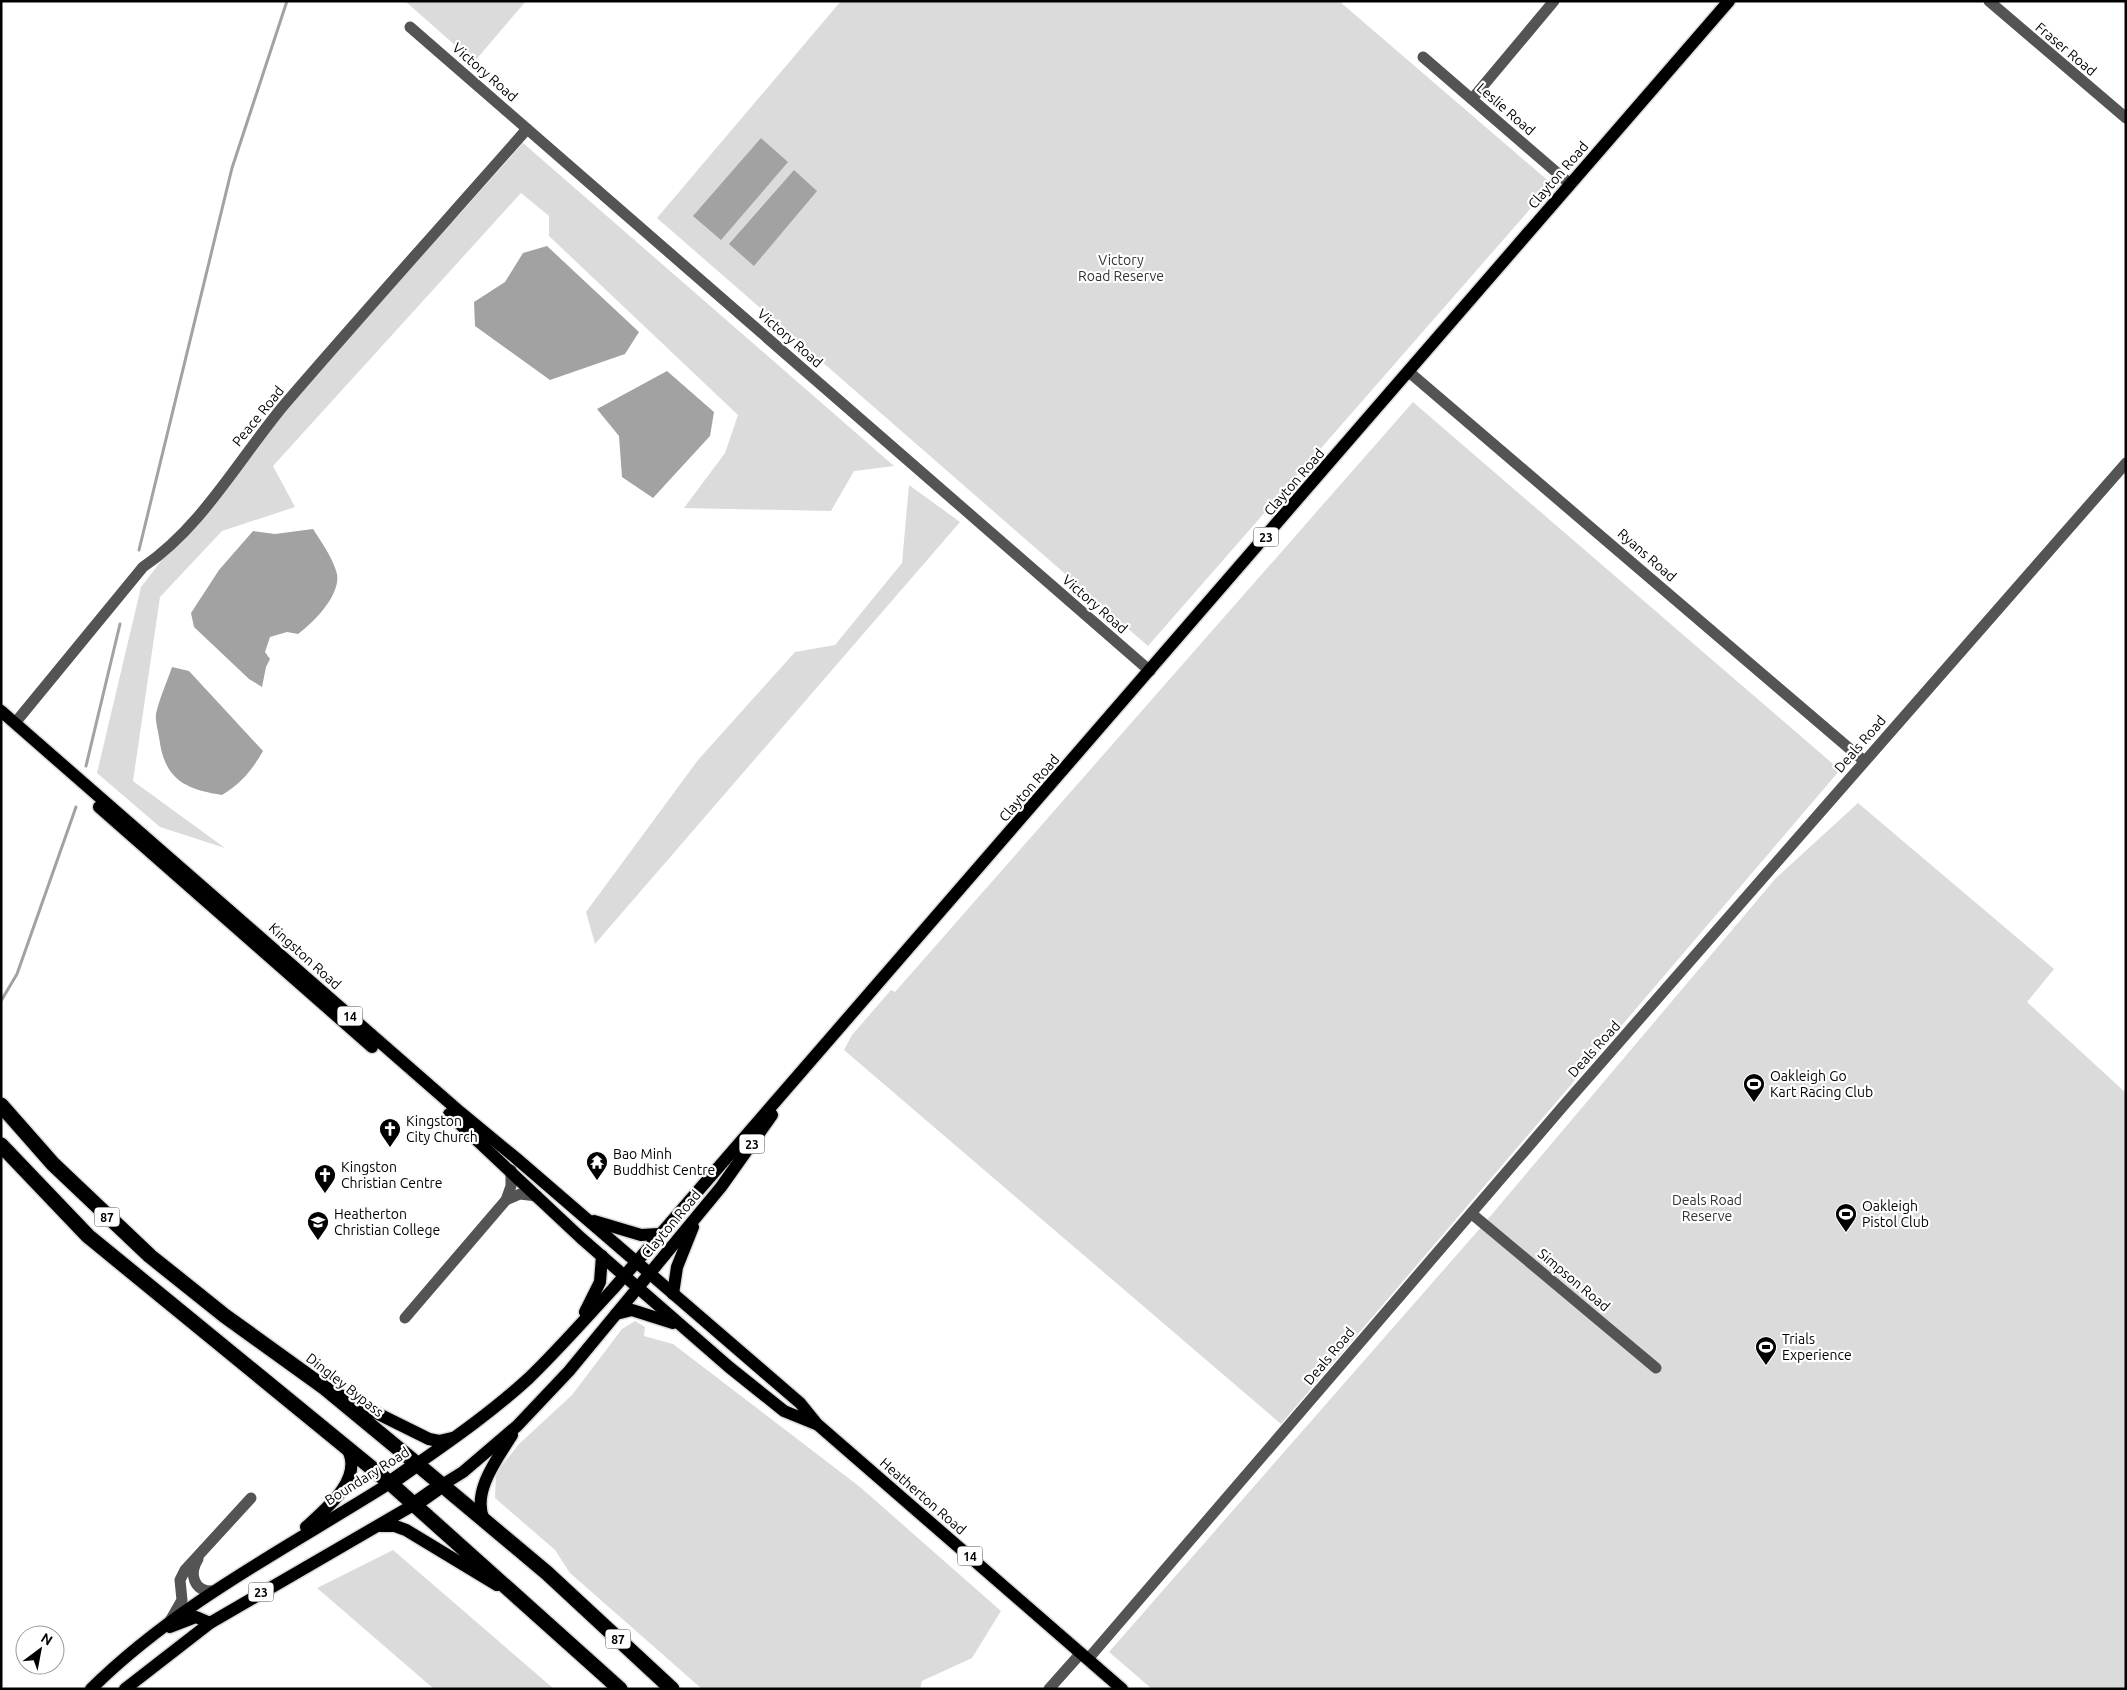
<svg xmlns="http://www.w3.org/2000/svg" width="2127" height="1690" font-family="Ubuntu,sans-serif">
<rect width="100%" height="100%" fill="#fff"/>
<!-- green -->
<g fill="#dbdbdb">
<path d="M405 1H526L474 62Z"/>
<path d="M841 1H1339L1552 184 1148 646 657 218Z"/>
<path d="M523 143 894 466 854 471 831 511 684 508 725 453 738 415 549 236V216L521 193 273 466 295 507 222 531 160 597 133 781 225 848 160 827 97 773 141 587 242 457Z"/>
<path d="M1413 402 1840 770 1281 1424 844 1050 852 1035 891 990 895 992Z"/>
<path d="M909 485 960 522 595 944 586 912 698 760 795 652 835 645 902 563Z"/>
<path d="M1858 803 2054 969 2027 1002 2126 1093V1689H1152L1109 1652 1482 1226 1776 878Z"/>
<path d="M635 1321 645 1327 644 1336 673 1344 860 1487 1001 1611 972 1658 922 1681 920 1689H702L570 1573 555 1550 495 1498 496 1473 519 1444 572 1395 622 1329Z"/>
<path d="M393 1550 554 1689H434L317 1588Z"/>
</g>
<!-- water -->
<g fill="#a2a2a2">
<path d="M761 138 788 162 721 240 693 216Z"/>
<path d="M794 170 817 191 754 266 729 244Z"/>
<path d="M547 246 639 332 625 354 550 380 475 326 474 302 505 282 523 253Z"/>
<path d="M667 371 714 412 710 436 653 498 622 477 619 436 597 409Z"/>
<path d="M313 529C322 543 333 558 337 574 341 595 313 623 298 634L287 632 270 637 265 652 270 659 266 667 262 687 249 679 194 627 191 613 219 570 253 531 275 534Z"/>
<path d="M172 667 189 671 263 751C252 770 241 784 222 795 184 789 164 779 159 737 158 730 155 721 156 714 159 699 167 682 172 667Z"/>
</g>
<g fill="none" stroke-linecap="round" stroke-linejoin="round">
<!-- stream -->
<g stroke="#a2a2a2" stroke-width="3">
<path d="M139 550 232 168 287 1"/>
<path d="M86 766 120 624"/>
<path d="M1 1001 17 974 76 807"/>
</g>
<!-- major casing -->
<g stroke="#dbdbdb" stroke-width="15">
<g id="major">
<path d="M1 711 460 1112 517 1159 800 1403 817 1424 1122 1689"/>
<path d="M99 807 372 1047"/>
<path d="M449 1114 581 1238 729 1367 784 1411 816 1424"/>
<path d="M594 1221 641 1235 659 1234"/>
<path d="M673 1294 677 1267 693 1227"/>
<path d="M585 1312 600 1282 602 1256"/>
<path d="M616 1314 632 1310 673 1323"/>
<path d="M338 1394 429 1439 439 1441 452 1438"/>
<path d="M417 1464C456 1437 494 1410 529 1378 558 1350 585 1319 613 1289L1729 1"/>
<path d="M442 1485 463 1472 517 1426 569 1371 721 1187 772 1115"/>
<path d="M484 1520C471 1492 498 1458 512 1435"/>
<path d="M381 1526H395L406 1530 497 1585"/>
<path d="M306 1527C326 1509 366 1477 346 1447"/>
<path d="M170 1627 196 1617 210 1623"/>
<path d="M91 1689C178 1603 287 1548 390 1483"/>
<path d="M125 1689 210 1623 415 1504"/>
</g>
</g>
<!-- highway casing -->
<g stroke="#dbdbdb" stroke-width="18">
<g id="highway">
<path d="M1 1105 53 1164 150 1256 225 1316 325 1388 417 1464 547 1573 672 1689"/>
<path d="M1 1145 88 1236 390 1483 620 1689"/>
<path d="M390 1483 417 1464"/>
<path d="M415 1504 442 1485"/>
</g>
</g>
<!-- minor -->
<g stroke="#545454" stroke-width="11">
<path d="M1989 1 2126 118"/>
<path d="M410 27 1150 671"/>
<path d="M1423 57 1570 184"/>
<path d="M1472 99 1554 1"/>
<path d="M1409 372 1864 761"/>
<path d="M15 723 143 567C202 527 239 459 284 405 364 312 446 221 527 129"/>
<path d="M506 1200 520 1194 537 1196"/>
<path d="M1472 1214 1656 1368"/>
<path d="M405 1318 506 1200 511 1186V1170"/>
<path d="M198 1559C189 1573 193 1591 212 1591"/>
<path d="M170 1621 182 1600 180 1580 185 1570 251 1498"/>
<path d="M1088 1659 1565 1104 2126 463"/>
<path d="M1049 1689 1081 1653"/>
</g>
<!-- major -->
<use href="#major" stroke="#000" stroke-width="12"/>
<!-- highway -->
<use href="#highway" stroke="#000" stroke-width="15"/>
</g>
<!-- icons -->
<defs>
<g id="stadium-pin" transform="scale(1.125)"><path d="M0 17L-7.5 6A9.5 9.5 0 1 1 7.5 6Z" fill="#000" stroke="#fff"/><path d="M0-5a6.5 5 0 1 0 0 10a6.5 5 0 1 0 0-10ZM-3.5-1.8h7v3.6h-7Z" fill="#fff"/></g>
<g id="church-pin" transform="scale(1.125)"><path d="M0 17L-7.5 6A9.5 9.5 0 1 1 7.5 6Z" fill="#000" stroke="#fff"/><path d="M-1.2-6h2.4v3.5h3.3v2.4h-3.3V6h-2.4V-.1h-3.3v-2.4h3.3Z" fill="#fff"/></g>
<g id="temple-pin" transform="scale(1.125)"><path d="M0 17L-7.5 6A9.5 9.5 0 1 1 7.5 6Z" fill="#000" stroke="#fff"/><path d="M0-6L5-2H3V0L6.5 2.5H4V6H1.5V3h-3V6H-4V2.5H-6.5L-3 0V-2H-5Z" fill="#fff"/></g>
<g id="school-pin" transform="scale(1.125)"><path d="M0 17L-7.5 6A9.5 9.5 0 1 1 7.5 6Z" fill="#000" stroke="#fff"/><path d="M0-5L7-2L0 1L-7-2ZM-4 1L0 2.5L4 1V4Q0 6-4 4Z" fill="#fff"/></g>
</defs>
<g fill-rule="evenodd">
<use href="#stadium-pin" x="1754" y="1084"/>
<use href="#church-pin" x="390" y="1129"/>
<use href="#temple-pin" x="597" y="1162"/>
<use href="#church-pin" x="325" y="1175"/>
<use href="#stadium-pin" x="1846" y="1214"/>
<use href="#school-pin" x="318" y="1222"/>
<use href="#stadium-pin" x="1766" y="1347"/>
</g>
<g text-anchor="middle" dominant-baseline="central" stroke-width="4.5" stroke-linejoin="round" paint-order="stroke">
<!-- shield labels -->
<g fill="#fff" stroke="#4c4c4c" stroke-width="1">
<rect x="1253.5" y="527.5" width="25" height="19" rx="4"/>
<rect x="337.5" y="1006.5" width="25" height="19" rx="4"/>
<rect x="739.5" y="1134.5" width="25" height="19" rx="4"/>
<rect x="94.5" y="1207.5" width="25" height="19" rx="4"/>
<rect x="957.5" y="1546.5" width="25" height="19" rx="4"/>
<rect x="248.5" y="1582.5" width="25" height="19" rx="4"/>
<rect x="605.5" y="1629.5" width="25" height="19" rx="4"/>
</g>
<g font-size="12" font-weight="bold" fill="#000">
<text x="1266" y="537">23</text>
<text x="350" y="1016">14</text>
<text x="752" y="1144">23</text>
<text x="107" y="1217">87</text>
<text x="970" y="1556">14</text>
<text x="261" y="1592">23</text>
<text x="618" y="1639">87</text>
</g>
<!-- street labels -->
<g font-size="14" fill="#000" stroke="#fff">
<text transform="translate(2066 49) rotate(40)">Fraser Road</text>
<text transform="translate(485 72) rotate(41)">Victory Road</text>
<text transform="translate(1506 109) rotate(41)">Leslie Road</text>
<text transform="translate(1558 175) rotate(-49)">Clayton Road</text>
<text transform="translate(790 338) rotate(41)">Victory Road</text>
<text transform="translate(258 416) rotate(-51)">Peace Road</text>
<text transform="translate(1294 482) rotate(-49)">Clayton Road</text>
<text transform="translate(1647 555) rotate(41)">Ryans Road</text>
<text transform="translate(1095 604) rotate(41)">Victory Road</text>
<text transform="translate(1860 744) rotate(-49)">Deals Road</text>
<text transform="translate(1029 788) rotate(-49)">Clayton Road</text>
<text transform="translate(305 956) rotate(42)">Kingston Road</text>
<text transform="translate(1594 1049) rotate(-48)">Deals Road</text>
<text transform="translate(671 1224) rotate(-50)">Clayton Road</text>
<text transform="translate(1574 1280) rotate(40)">Simpson Road</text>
<text transform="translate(1329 1356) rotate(-50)">Deals Road</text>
<text transform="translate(345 1385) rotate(38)">Dingley Bypass</text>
<text transform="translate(367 1476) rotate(-32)">Boundary Road</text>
<text transform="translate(923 1496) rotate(41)">Heatherton Road</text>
</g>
<!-- park labels -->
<g font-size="14" fill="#323232" stroke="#fff">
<text x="1121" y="260">Victory<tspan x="1121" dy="16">Road Reserve</tspan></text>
<text x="1707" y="1200">Deals Road<tspan x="1707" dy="16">Reserve</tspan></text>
</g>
<!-- poi labels -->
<g font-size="14" fill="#000" stroke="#fff" text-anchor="start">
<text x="1770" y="1076">Oakleigh Go<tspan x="1770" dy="16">Kart Racing Club</tspan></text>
<text x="406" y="1121">Kingston<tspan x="406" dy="16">City Church</tspan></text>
<text x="613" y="1154">Bao Minh<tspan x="613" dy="16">Buddhist Centre</tspan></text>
<text x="341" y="1167">Kingston<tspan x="341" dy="16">Christian Centre</tspan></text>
<text x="1862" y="1206">Oakleigh<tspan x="1862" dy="16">Pistol Club</tspan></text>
<text x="334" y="1214">Heatherton<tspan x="334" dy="16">Christian College</tspan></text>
<text x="1782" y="1339">Trials<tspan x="1782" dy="16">Experience</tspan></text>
</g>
</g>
<!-- border -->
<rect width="2127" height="1690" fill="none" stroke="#000000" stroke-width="5"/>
<!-- north arrow -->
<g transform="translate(40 1650) rotate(32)"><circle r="24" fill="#ffffff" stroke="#999999"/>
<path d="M0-4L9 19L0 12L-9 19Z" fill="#000000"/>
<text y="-8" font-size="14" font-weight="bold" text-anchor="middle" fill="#000000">N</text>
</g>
</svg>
